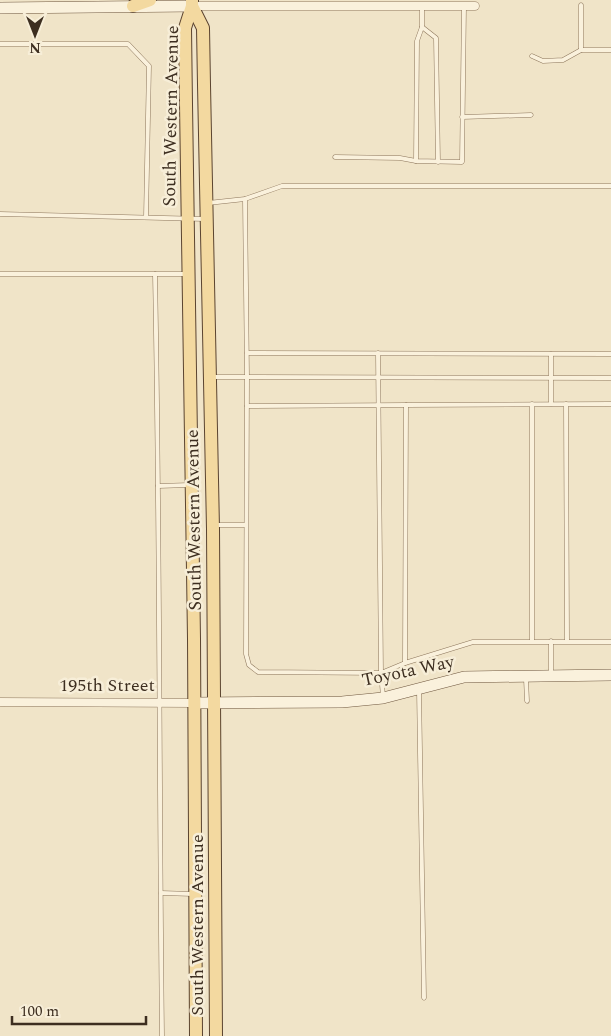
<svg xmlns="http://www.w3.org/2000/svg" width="611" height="1036" font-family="Spectral,serif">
<rect width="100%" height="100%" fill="#f0e4c8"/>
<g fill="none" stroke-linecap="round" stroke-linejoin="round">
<!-- lane casing -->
<g stroke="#8d765c" stroke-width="5">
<g id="lane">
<path d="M581 5V50"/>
<path d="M422 27 436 38 438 162"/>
<path d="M0 44H128L149 66 146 217"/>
<path d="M532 56 543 61 563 60 581 50H611"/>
<path d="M462 117 531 115"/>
<path d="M335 157 400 158 416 161 462 162 464 6"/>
<path d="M416 161 417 41 422 27V6"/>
<path d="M245 199 247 377 246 654 249 665 258 672 381 673 405 663"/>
<path d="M208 203 245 199 282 186H611"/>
<path d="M0 214 205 219"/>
<path d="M0 274H186"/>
<path d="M155 274C160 528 159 782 162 1036"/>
<path d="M247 353 611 354"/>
<path d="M378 353 381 673 383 696"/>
<path d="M551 354V404"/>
<path d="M213 377 611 378"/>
<path d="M566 404 567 641"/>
<path d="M611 404 406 405 405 663 473 642H611"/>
<path d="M247 406 406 405"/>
<path d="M158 486 189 485"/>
<path d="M216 525H246"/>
<path d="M532 641V404"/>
<path d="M551 641V673"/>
<path d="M526 679 527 701"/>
<path d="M419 690 424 998"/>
<path d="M161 893 193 894"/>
</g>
</g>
<!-- street casing -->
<g stroke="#8d765c" stroke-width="9">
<g id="street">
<path d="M192 6H475"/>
<path d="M0 702 194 703"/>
</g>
</g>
<!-- secondary casing -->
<g stroke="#6f573f" stroke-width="12">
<g id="secondary">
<path d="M0 8 192 6"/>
<path d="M194 703 342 702 383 698 464 677 611 675"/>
</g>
</g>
<!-- primary casing -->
<g stroke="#5b4430" stroke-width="14">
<g id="primary">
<path d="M192 0V6L185 28 186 104 194 638 196 1036"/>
<path d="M133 6 150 0"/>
<path d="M192 6 203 28 204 85 213 529 216 1036"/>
</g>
</g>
<!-- lane -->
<use href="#lane" stroke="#faf1dc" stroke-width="4"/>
<!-- street -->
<use href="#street" stroke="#faf1dc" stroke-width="8"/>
<!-- secondary -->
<use href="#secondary" stroke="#faf1dc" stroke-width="11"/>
<!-- primary -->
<use href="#primary" stroke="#f3d9a0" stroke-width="12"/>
</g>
<g text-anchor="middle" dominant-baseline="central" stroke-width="5" stroke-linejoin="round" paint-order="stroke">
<!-- street labels -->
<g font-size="18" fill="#3d2e20" stroke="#f7eed8">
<text transform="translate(171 116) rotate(-89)">South Western Avenue</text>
<text transform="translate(194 520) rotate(-91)">South Western Avenue</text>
<text transform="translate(408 671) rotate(-12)">Toyota Way</text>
<text x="107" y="685">195th Street</text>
<text transform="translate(197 925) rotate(-90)">South Western Avenue</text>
</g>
</g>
<!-- north arrow -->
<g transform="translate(35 35) rotate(180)" stroke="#f7eed8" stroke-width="4" paint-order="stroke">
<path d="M0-4L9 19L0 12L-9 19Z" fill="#3d2e20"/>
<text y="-8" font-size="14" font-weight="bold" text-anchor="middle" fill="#3d2e20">N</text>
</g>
<!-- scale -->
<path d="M12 1016v8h134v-8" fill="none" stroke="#3d2e20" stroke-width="2.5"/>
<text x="20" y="1016" font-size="15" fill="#3d2e20" stroke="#f7eed8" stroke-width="4" paint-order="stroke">100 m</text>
</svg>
